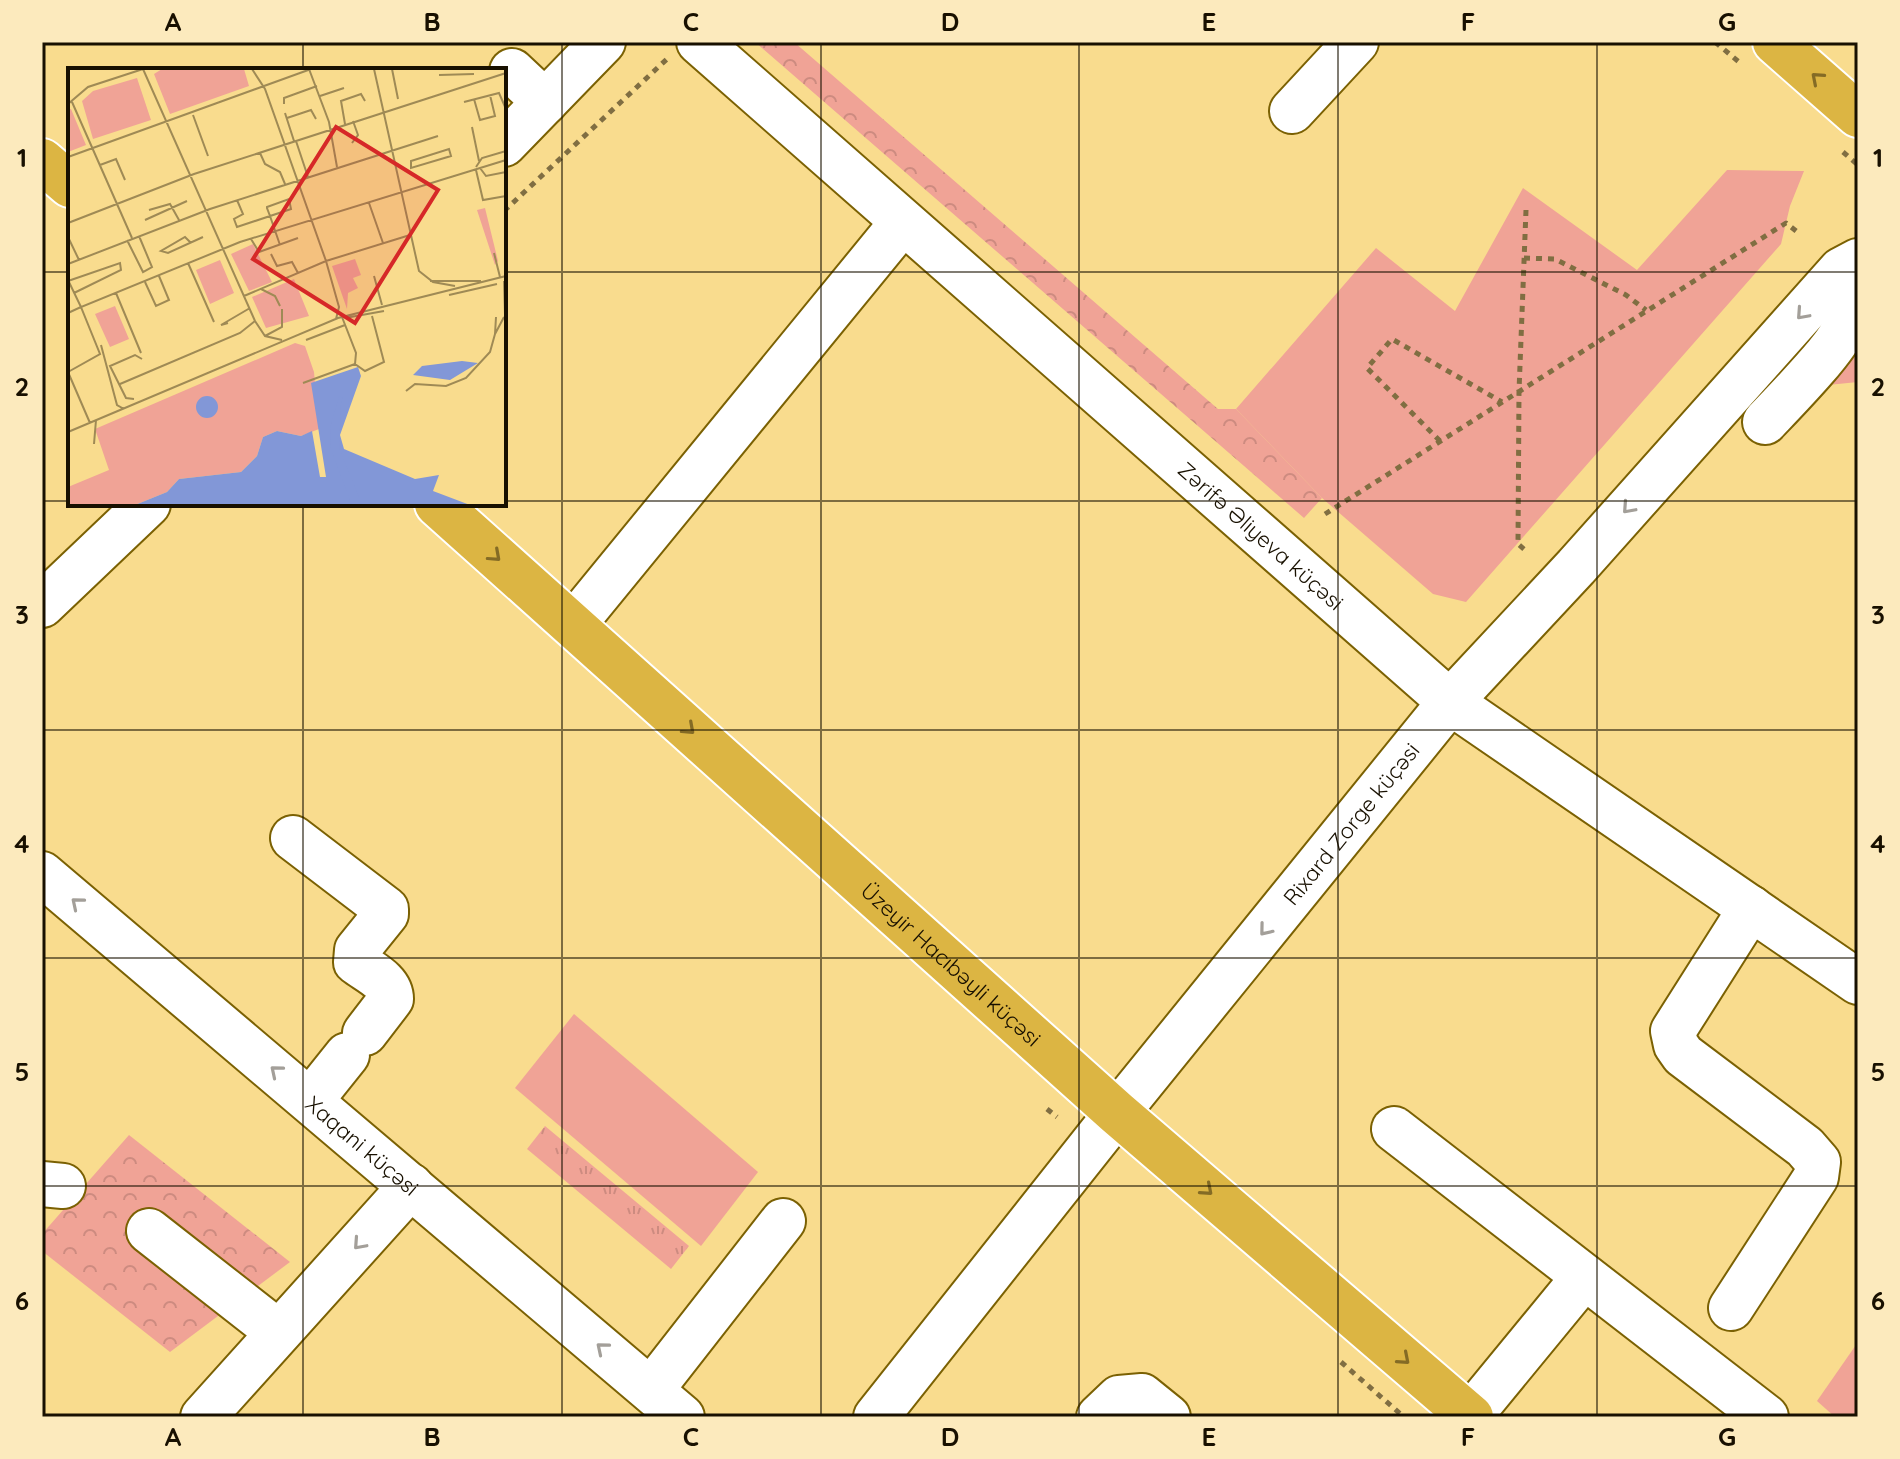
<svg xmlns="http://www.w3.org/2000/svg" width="1900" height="1459" font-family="Quicksand,sans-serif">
<defs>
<pattern id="grass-tufts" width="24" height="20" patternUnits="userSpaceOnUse" patternTransform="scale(2)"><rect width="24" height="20" fill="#f0a396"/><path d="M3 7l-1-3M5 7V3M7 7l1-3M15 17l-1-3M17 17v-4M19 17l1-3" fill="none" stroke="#cd8b80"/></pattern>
<pattern id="forest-crowns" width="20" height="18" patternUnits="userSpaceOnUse" patternTransform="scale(2)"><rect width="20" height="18" fill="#f0a396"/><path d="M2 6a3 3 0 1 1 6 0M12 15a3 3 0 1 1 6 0" fill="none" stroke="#cd8b80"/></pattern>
</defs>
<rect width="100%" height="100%" fill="#f9dc8e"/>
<!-- grass -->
<g fill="url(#grass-tufts)">
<path d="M1858 337V382L1828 385Z"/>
<path d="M545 1126 689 1246 671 1269 527 1149Z"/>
</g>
<!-- forest -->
<g fill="url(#forest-crowns)">
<path d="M755 42H794L1218 409H1236L1322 498 1304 518Z"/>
<path d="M129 1135 290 1262 170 1352 42 1251V1234Z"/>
</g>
<!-- park -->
<g fill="#f0a396">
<path d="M1727 170 1804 171 1790 206 1781 244 1466 602 1433 594 1322 498 1236 409 1376 248 1455 311 1523 188 1637 270Z"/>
<path d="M574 1014 758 1172 701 1246 515 1088Z"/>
<path d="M1858 1342V1417H1835L1817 1401Z"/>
</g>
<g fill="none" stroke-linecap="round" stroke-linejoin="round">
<!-- minor casing -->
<g stroke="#7b6103" stroke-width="48">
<g id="minor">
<path id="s1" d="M699 42 1450 702 1858 982"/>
<path d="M512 71 545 102"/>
<path d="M1292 111 1356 42"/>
<path d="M504 144 603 42"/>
<path d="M1765 422C1781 405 1838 347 1843 329 1848 310 1844 291 1839 273"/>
<path d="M42 605 148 504"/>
<path d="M573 625 902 223"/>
<path d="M293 838 386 909V914L357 950 356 962C369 972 391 981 391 999L365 1033"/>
<path id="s2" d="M42 874 682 1417"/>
<path d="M311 1100 347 1055"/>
<path d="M1394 1129 1766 1417"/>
<path d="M42 1184 63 1186"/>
<path d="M149 1231 278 1332"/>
<path d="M1731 1308 1816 1177 1818 1162 1805 1147 1683 1055 1676 1045 1673 1031 1751 908"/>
<path d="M651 1390 783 1221"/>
<path d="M203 1417 411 1186"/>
<path id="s3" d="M876 1417 1117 1113 1450 702 1576 567 1841 270 1858 261"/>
<path d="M1099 1417 1119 1398 1142 1396 1168 1417"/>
<path d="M1469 1417 1584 1277"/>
</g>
</g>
<!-- highway casing -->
<g stroke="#fff" stroke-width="48">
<g id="highway">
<path d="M1775 42 1858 115"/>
<path d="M42 161 70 185"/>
<path id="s4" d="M437 504 1117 1113 1471 1417"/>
</g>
</g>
<!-- path -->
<g stroke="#806e42" stroke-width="5" stroke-dasharray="6 6" stroke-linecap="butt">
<path d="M1715 42 1739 62"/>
<path d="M1843 152 1858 165"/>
<path d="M1526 210 1519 391 1518 544 1526 551"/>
<path d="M504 211 667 59"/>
<path d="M1524 258 1555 259 1626 295 1646 310"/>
<path d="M1440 441 1367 368 1392 339 1502 402"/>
<path d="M1325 514 1786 223 1800 234"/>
<path d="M1047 1109 1057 1117"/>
<path d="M1341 1362 1404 1417"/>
</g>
<!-- minor -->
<use href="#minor" stroke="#fff" stroke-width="44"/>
<!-- highway -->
<use href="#highway" stroke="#dcb543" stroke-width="44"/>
</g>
<!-- one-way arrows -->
<defs><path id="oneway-chevron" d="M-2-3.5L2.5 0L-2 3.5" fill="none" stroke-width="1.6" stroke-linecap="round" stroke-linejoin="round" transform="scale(2)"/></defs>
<g stroke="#846b25">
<use href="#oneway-chevron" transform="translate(1817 78) rotate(-139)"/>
<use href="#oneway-chevron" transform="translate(495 556) rotate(42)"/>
<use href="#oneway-chevron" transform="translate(689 729) rotate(42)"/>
<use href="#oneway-chevron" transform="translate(1207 1190) rotate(41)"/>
<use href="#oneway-chevron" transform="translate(1404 1359) rotate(41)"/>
</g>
<g stroke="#a39f99">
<use href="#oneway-chevron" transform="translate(1802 314) rotate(132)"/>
<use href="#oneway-chevron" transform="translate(1628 508) rotate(132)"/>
<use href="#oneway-chevron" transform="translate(77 903) rotate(-140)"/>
<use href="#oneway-chevron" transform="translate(1265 930) rotate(129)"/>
<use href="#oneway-chevron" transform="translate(276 1071) rotate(-140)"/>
<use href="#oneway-chevron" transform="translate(359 1244) rotate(132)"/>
<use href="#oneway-chevron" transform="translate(602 1348) rotate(-140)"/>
</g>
<!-- grid -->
<path fill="none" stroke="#181000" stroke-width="2" stroke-opacity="0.55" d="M303 42V70M562 42V1417M821 42V1417M1079 42V1417M1338 42V1417M1597 42V1417M42 272H70M504 272H1858M42 501H70M504 501H1858M303 504V1417M42 730H1858M42 958H1858M42 1186H1858"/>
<g text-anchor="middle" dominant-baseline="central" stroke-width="6" stroke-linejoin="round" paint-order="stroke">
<!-- street labels -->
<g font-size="22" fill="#181000" stroke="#fceabd">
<text stroke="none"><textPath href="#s1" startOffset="748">Zərifə Əliyeva küçəsi</textPath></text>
<text stroke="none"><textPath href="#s3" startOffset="760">Rixard Zorge küçəsi</textPath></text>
<text stroke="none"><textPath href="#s4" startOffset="690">Üzeyir Hacıbəyli küçəsi</textPath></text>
<text stroke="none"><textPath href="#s2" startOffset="420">Xaqani küçəsi</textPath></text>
</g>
</g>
<!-- overview -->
<g transform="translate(68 68)">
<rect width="438" height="438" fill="#f9dc8e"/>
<path d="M94 1H176L181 18 102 46 86 6ZM69 10 83 52 25 71 14 33 25 23ZM3 41 18 77 0 84V42ZM417 140 430 193 427 197 409 142ZM185 176 204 214 181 223 163 186ZM287 191 293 207 285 210 290 220 280 225 279 241 264 198ZM152 192 166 225 142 236 128 202ZM226 211 241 248 198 260 184 229ZM47 238 61 271 42 279 27 246ZM227 275 237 278 246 304 251 361 233 368 209 363 195 369 189 388 173 404 111 411 99 424 67 437H0V419L41 402 27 361Z" fill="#f0a396"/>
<path d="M394 293 410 295 382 312 345 307 354 298ZM290 299 293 308 272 367 276 381 347 411 371 407 365 423 402 437H67L99 424 111 411 173 404 189 388 195 369 209 363 233 368 244 363 252 409H258L243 315ZM128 339a11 11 0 1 1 22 0a11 11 0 1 1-22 0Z" fill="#8297d7"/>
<path fill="none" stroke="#8297d7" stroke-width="4" d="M273 329 264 360 265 381 286 437M271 338 269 380 292 437M268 350 267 381 289 437"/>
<path fill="none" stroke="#9f8a55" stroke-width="2" d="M184 1 197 21 258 193 271 239 268 251M241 1 261 54 269 99M306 1 351 203 365 214 387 218M324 1 330 31M371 7 406 6M252 28 276 20M406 31 412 52 427 48 422 27M4 34 64 170M396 34 431 25 438 41M0 36 20 19 75 1 187 253 197 268 214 272M216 36V30L249 18M217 45 226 73M125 47 140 88M219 50 243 42 248 51M277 56 273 33 293 26 297 33M404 59 411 93M228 73 240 109M284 75 290 67 285 53M381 81 383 88 343 100V93ZM192 85 197 96 212 104 217 116M0 89 243 1M32 97 48 91 57 112M408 99 414 90 438 83M412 100 418 108 438 104M408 102 415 132 438 128M169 132 175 146 166 151 169 159 223 141 221 131 199 139V140L202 148 212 177M301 135 315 175M81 142 102 136 111 152M77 152 119 133M0 155 126 106 438 5M0 169 11 192M183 171 191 184 230 170M59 172 75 204 84 199 71 168M123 175 117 169 93 183 100 185 135 169M426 185 432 209M203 186 209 198 224 194 230 205M120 195 146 254M0 196 142 141 370 68M306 208 314 237M0 212 13 239 0 245M0 213 52 195 53 202 6 225M362 213H413M436 213 437 246M77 214 88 238 101 232 91 208M193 221 207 228 212 238M48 225 73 285M381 227 429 216M176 228 258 193 342 167M428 249 427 266 436 249M277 250 316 243M160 255 153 257 182 240M197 268 214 259V241M238 272 277 257M33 277 49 337 56 341M287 296 297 303 316 294 304 248M0 304 22 355M0 304 32 286 13 239 172 174 438 92M235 315 287 296 288 285 274 249M52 316 172 265 187 253M338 323 347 316 378 318 398 310 422 284 427 266M66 331 58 330 42 298 67 287 74 291M0 364 270 250 438 208M26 376 28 352"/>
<path fill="#d62828" fill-opacity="0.15" stroke="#d62828" stroke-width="4" d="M268 59 370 122 287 255 185 191Z"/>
<rect width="438" height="438" fill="none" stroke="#181000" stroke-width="4"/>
</g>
<!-- border -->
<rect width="1900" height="1459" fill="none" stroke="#fceabd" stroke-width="88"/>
<rect x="44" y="44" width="1812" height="1371" fill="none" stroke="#181000" stroke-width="3"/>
<g font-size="26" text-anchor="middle" font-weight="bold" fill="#181000">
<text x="173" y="31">A</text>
<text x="432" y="31">B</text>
<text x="691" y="31">C</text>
<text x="950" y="31">D</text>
<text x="1209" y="31">E</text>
<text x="1468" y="31">F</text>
<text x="1727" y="31">G</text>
<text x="22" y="167">1</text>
<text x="1878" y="167">1</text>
<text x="22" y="396">2</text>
<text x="1878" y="396">2</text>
<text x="22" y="624">3</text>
<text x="1878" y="624">3</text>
<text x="22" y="853">4</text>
<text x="1878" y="853">4</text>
<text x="22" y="1081">5</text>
<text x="1878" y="1081">5</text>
<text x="22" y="1310">6</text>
<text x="1878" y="1310">6</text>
<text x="173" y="1446">A</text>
<text x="432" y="1446">B</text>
<text x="691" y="1446">C</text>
<text x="950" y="1446">D</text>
<text x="1209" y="1446">E</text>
<text x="1468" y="1446">F</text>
<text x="1727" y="1446">G</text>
</g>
</svg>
